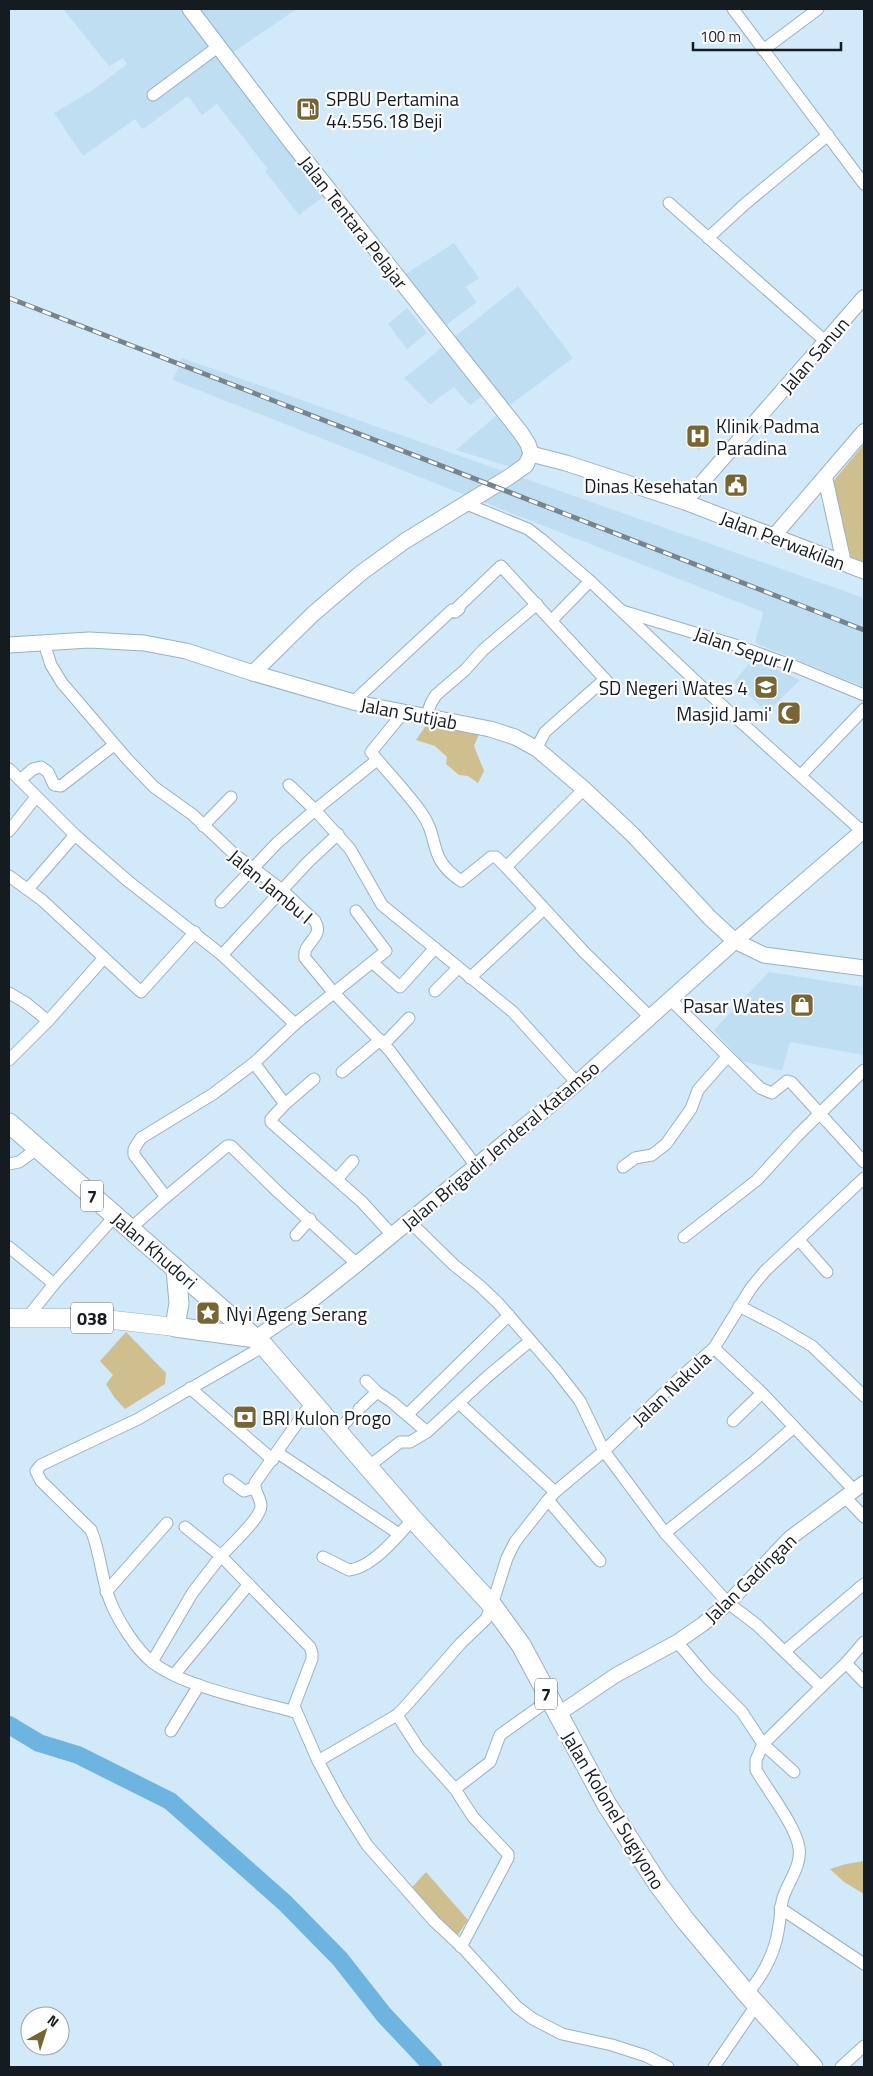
<svg xmlns="http://www.w3.org/2000/svg" width="873" height="2076" font-family="'Titillium Web',sans-serif">
<rect width="100%" height="100%" fill="#d2e9f9"/>
<!-- built -->
<g fill="#bfdef2">
<path d="M63 9H187L326 195 299 215 265 171 268 169 217 104 202 115 188 96 143 129 135 119 83 156 54 113 93 90 127 64 123 58 109 66Z"/>
<path d="M200 9H297L232 53Z"/>
<path d="M454 243 479 278 465 287 477 302 442 328 401 277Z"/>
<path d="M518 286 573 358 506 408 452 339Z"/>
<path d="M407 308 427 333 407 349 388 324Z"/>
<path d="M443 347 483 395 470 405 454 387 430 404 404 378Z"/>
<path d="M182 358 864 598V687L755 643 763 612 173 380Z"/>
<path d="M497 415 520 441 523 449 522 457 517 464 511 467 456 450Z"/>
<path d="M693 425 709 438 699 450 687 440 692 434 688 430Z"/>
<path d="M754 658 800 680 767 712 734 682Z"/>
<path d="M769 972 864 987V1055L790 1042 782 1071 742 1061 714 1030Z"/>
</g>
<!-- green -->
<g fill="#d0bf8e">
<path d="M864 444V562L851 557 832 483Z"/>
<path d="M427 724 479 734 474 746 484 771 478 783 468 776 459 775 446 764 447 757 435 746 416 740Z"/>
<path d="M126 1332 166 1373 165 1384 125 1409 114 1397 106 1384 113 1375 100 1361Z"/>
<path d="M864 1861V1894L844 1882 830 1869 846 1864Z"/>
<path d="M426 1872 468 1920 453 1942 407 1893Z"/>
</g>
<g fill="none" stroke-linecap="round" stroke-linejoin="round">
<!-- river -->
<path stroke="#6db4e0" stroke-width="18" d="M9 1725 39 1743 78 1755 170 1801 285 1903 340 1959 384 2015 433 2067"/>
<!-- minor casing -->
<g stroke="#9ab1c0" stroke-width="13">
<g id="minor">
<path d="M733 9 864 184"/>
<path d="M763 50 818 9"/>
<path d="M153 95 219 46"/>
<path d="M669 203 825 341"/>
<path d="M708 238 745 204 828 135"/>
<path d="M464 503 528 529 541 539 590 581 703 688 864 833"/>
<path d="M622 611 735 645 796 667 864 695"/>
<path d="M552 620 590 581"/>
<path d="M44 643 51 665 62 683 127 759 154 787 193 815 234 854 282 890 315 921C325 938 302 942 305 958L333 992 390 1051 476 1166"/>
<path d="M353 702 452 610 455 612 459 609 458 607 501 566 613 688"/>
<path d="M403 713 371 752C387 772 406 791 421 812 441 840 426 857 461 881L491 857H496L506 867"/>
<path d="M426 717 431 703 436 695 465 670 483 650 537 604"/>
<path d="M536 749 545 732 605 679"/>
<path d="M9 769 75 835 128 881 222 955 295 1024 386 951 356 911"/>
<path d="M801 775 864 709"/>
<path d="M20 780 33 769 41 767 48 772 54 785 61 786 114 745"/>
<path d="M289 785 315 810 377 760"/>
<path d="M584 789 506 867 584 952 650 1017"/>
<path d="M203 826 231 797"/>
<path d="M9 831 36 797"/>
<path d="M9 876 42 900 141 992 195 932"/>
<path d="M28 889 75 835"/>
<path d="M221 902 277 843 315 810 350 849 382 905 513 1012 577 1083"/>
<path d="M222 955 308 862 338 834"/>
<path d="M373 963 400 987 435 948"/>
<path d="M470 978 544 909"/>
<path d="M435 991 458 968"/>
<path d="M9 993 26 1003 48 1021"/>
<path d="M670 999 760 1088 772 1093 787 1081 791 1082 864 1162"/>
<path d="M384 1044 409 1018"/>
<path d="M9 1060 48 1021 104 958"/>
<path d="M254 1063 285 1104 271 1119V1122L362 1202 393 1236"/>
<path d="M342 1072 380 1040"/>
<path d="M285 1104 314 1079"/>
<path d="M9 1164 19 1162 38 1148"/>
<path d="M623 1167 635 1158 652 1155 666 1144 691 1109 698 1090 727 1057"/>
<path d="M337 1179 353 1161"/>
<path d="M166 1197 227 1146H231L278 1192 357 1264"/>
<path d="M409 1221 454 1265 479 1285 498 1303 556 1370 580 1401 604 1451 665 1533 728 1603 757 1625 821 1687 763 1744 756 1760V1770C768 1791 796 1826 799 1848 802 1865 788 1882 783 1898 780 1907 781 1916 779 1925 776 1951 764 1974 747 1994"/>
<path d="M130 1229 166 1197 134 1155V1149L141 1138 213 1094 254 1063 295 1024"/>
<path d="M296 1235 310 1219"/>
<path d="M684 1237 757 1180 797 1136 864 1070"/>
<path d="M799 1240 827 1272"/>
<path d="M9 1247 54 1284"/>
<path d="M739 1306 778 1326 812 1346 864 1396"/>
<path d="M27 1318 54 1284 115 1216"/>
<path d="M264 1346 138 1419 41 1465 36 1471 41 1481 91 1530C101 1553 101 1580 111 1603 119 1622 136 1649 152 1662 183 1687 256 1701 295 1712"/>
<path d="M714 1348 762 1393 853 1489"/>
<path d="M366 1381 377 1392"/>
<path d="M190 1388 273 1460"/>
<path d="M312 1402 255 1483C254 1492 261 1498 261 1506 261 1518 229 1547 221 1556L310 1647 312 1653V1659L294 1706 318 1761 340 1802 367 1845 434 1921 464 1949 517 2007 533 2019 562 2034 612 2045 646 2056 668 2067"/>
<path d="M460 1404 555 1492"/>
<path d="M359 1409 377 1392 392 1402 427 1432"/>
<path d="M407 1415 509 1315"/>
<path d="M733 1421 762 1393"/>
<path d="M336 1431 348 1420"/>
<path d="M278 1453 399 1534"/>
<path d="M368 1467 400 1442H410L427 1432 488 1376 530 1341"/>
<path d="M229 1480 244 1491 254 1488"/>
<path d="M844 1496 864 1517"/>
<path d="M548 1500 600 1561"/>
<path d="M665 1533 756 1460 794 1427"/>
<path d="M323 1557 349 1570C372 1568 398 1536 413 1519"/>
<path d="M106 1592 167 1523"/>
<path d="M677 1642 707 1677 742 1712 763 1744 794 1772"/>
<path d="M785 1651 864 1584"/>
<path d="M152 1662 193 1592 221 1556 185 1527"/>
<path d="M846 1663 864 1682"/>
<path d="M174 1675 249 1584"/>
<path d="M821 1687 846 1663 864 1642"/>
<path d="M397 1715 419 1749 455 1789 473 1817 508 1854V1858L461 1947"/>
<path d="M171 1731 199 1685"/>
<path d="M318 1761 397 1715 404 1708 461 1643 486 1619 492 1605 507 1558 515 1542 548 1500 555 1492 604 1451 682 1376 714 1348 751 1288 765 1271 864 1178"/>
<path d="M455 1789 490 1762 500 1735 549 1700"/>
<path d="M780 1908 864 1964"/>
<path d="M714 2067 757 2004"/>
<path d="M841 2067 864 2046"/>
</g>
</g>
<!-- tertiary casing -->
<g stroke="#9ab1c0" stroke-width="16">
<g id="tertiary">
<path d="M825 477 844 563"/>
<path d="M685 502 864 297"/>
<path d="M773 537 864 431"/>
<path d="M557 1715 616 1675 677 1642 703 1624 728 1603 790 1538 864 1483"/>
</g>
</g>
<!-- secondary casing -->
<g stroke="#9ab1c0" stroke-width="17">
<g id="secondary">
<path d="M190 9 291 142 521 433 528 444 531 454 526 465 509 477 405 541 361 573 313 614 253 673"/>
<path d="M531 454 566 463 685 502 864 571"/>
<path d="M9 645 89 640 144 643 186 651 253 673 357 703 490 729 515 737 537 749 584 789 633 835 710 918 735 941 764 955 864 968"/>
<path d="M256 1338 308 1303 357 1264 577 1083 735 941 864 830"/>
</g>
</g>
<!-- primary casing -->
<g stroke="#9ab1c0" stroke-width="19">
<path id="primary" d="M9 1318H96L175 1327"/>
</g>
<!-- trunk casing -->
<g stroke="#9ab1c0" stroke-width="21">
<g id="trunk">
<path d="M9 1123 264 1346 413 1519 492 1605 521 1645 607 1805 658 1884 685 1920 747 1994 813 2067"/>
<path d="M176 1269 179 1303 175 1327 256 1338"/>
</g>
</g>
<!-- minor -->
<use href="#minor" stroke="#fff" stroke-width="11"/>
<!-- tertiary -->
<use href="#tertiary" stroke="#fff" stroke-width="14"/>
<!-- secondary -->
<use href="#secondary" stroke="#fff" stroke-width="15"/>
<!-- primary -->
<use href="#primary" stroke="#fff" stroke-width="18"/>
<!-- trunk -->
<use href="#trunk" stroke="#fff" stroke-width="19"/>
<!-- rail casing -->
<g stroke="#75848f" stroke-width="5">
<path id="rail" d="M9 298 864 630"/>
</g>
<!-- rail -->
<use href="#rail" stroke="#fff" stroke-width="3" stroke-dasharray="9" stroke-linecap="butt"/>
</g>
<!-- icons -->
<defs>
<g id="fuel-square" transform="scale(1.25)"><rect x="-9" y="-9" width="18" height="18" rx="4" fill="#776634" stroke="#fff"/><path d="M-5.5-6h7V0h2V4h1.3V-2.5L3-4.5l.8-.8L6-3V5H2.5V1h-1V6h-7ZM-4.2-4.7v3.2H.2V-4.7Z" fill="#fff"/></g>
<g id="hospital-square" transform="scale(1.25)"><rect x="-9" y="-9" width="18" height="18" rx="4" fill="#776634" stroke="#fff"/><path d="M-5-5h3v3.5h4V-5h3V5h-3V1.5h-4V5h-3Z" fill="#fff"/></g>
<g id="civic-square" transform="scale(1.25)"><rect x="-9" y="-9" width="18" height="18" rx="4" fill="#776634" stroke="#fff"/><path d="M-.6-6.5H3V-4.5H.6V-3L4-1V1h2V6H-6V1h2V-1L-.6-3ZM-1.2 2.5V6h2.4V2.5Z" fill="#fff"/></g>
<g id="school-square" transform="scale(1.25)"><rect x="-9" y="-9" width="18" height="18" rx="4" fill="#776634" stroke="#fff"/><path d="M0-5L7-2L0 1L-7-2ZM-4 1L0 2.5L4 1V4Q0 6-4 4Z" fill="#fff"/></g>
<g id="mosque-square" transform="scale(1.25)"><rect x="-9" y="-9" width="18" height="18" rx="4" fill="#776634" stroke="#fff"/><path d="M3.5-4.9A6 6 0 1 0 3.5 4.9A5 5 0 1 1 3.5-4.9Z" fill="#fff"/></g>
<g id="shop-square" transform="scale(1.25)"><rect x="-9" y="-9" width="18" height="18" rx="4" fill="#776634" stroke="#fff"/><path d="M-5-2.5h2.3a2.7 3.5 0 0 1 5.4 0H5L5.5 6h-11ZM-1.5-2.5h3a1.5 2.3 0 0 0-3 0Z" fill="#fff"/></g>
<g id="sight-square" transform="scale(1.25)"><rect x="-9" y="-9" width="18" height="18" rx="4" fill="#776634" stroke="#fff"/><path d="M0-6L1.8-2.2L6-1.7L2.9 1.2L3.7 5.4L0 3.3L-3.7 5.4L-2.9 1.2L-6-1.7L-1.8-2.2Z" fill="#fff"/></g>
<g id="bank-square" transform="scale(1.25)"><rect x="-9" y="-9" width="18" height="18" rx="4" fill="#776634" stroke="#fff"/><path d="M-6-4H6V4H-6ZM0-2.3a2.3 2.3 0 1 0 0 4.6a2.3 2.3 0 1 0 0-4.6Z" fill="#fff"/></g>
</defs>
<g fill-rule="evenodd">
<use href="#fuel-square" x="308" y="109"/>
<use href="#hospital-square" x="698" y="436"/>
<use href="#civic-square" x="736" y="485"/>
<use href="#school-square" x="766" y="687"/>
<use href="#mosque-square" x="789" y="713"/>
<use href="#shop-square" x="802" y="1005"/>
<use href="#sight-square" x="208" y="1313"/>
<use href="#bank-square" x="245" y="1417"/>
</g>
<g text-anchor="middle" dominant-baseline="central" stroke-width="4.5" stroke-linejoin="round" paint-order="stroke">
<!-- shield labels -->
<g fill="#fff" stroke="#5a6064" stroke-width="1">
<rect x="81" y="1180.5" width="22" height="31" rx="4"/>
<rect x="71" y="1302.5" width="42" height="31" rx="4"/>
<rect x="535" y="1678.5" width="22" height="31" rx="4"/>
</g>
<g font-size="18" font-weight="bold" fill="#141c22">
<text x="92" y="1196">7</text>
<text x="92" y="1318">038</text>
<text x="546" y="1694">7</text>
</g>
<!-- poi labels -->
<g font-size="19" fill="#141c22" stroke="#fff" text-anchor="start">
<text x="326" y="98">SPBU Pertamina<tspan x="326" dy="22">44.556.18 Beji</tspan></text>
<text x="716" y="425">Klinik Padma<tspan x="716" dy="22">Paradina</tspan></text>
<text x="718" y="485" text-anchor="end">Dinas Kesehatan</text>
<text x="748" y="687" text-anchor="end">SD Negeri Wates 4</text>
<text x="772" y="713" text-anchor="end">Masjid Jami'</text>
<text x="784" y="1005" text-anchor="end">Pasar Wates</text>
<text x="226" y="1313">Nyi Ageng Serang</text>
<text x="262" y="1417">BRI Kulon Progo</text>
</g>
<!-- street labels -->
<g font-size="19" fill="#141c22" stroke="#fff">
<text transform="translate(354 222) rotate(52)">Jalan Tentara Pelajar</text>
<text transform="translate(814 355) rotate(-49)">Jalan Sanun</text>
<text transform="translate(783 540) rotate(21)">Jalan Perwakilan</text>
<text transform="translate(744 649) rotate(19)">Jalan Sepur II</text>
<text transform="translate(409 713) rotate(11)">Jalan Sutijab</text>
<text transform="translate(271 886) rotate(40)">Jalan Jambu I</text>
<text transform="translate(500 1145) rotate(-40)">Jalan Brigadir Jenderal Katamso</text>
<text transform="translate(155 1250) rotate(41)">Jalan Khudori</text>
<text transform="translate(671 1388) rotate(-43)">Jalan Nakula</text>
<text transform="translate(750 1578) rotate(-44)">Jalan Gadingan</text>
<text transform="translate(614 1810) rotate(59)">Jalan Kolonel Sugiyono</text>
</g>
</g>
<!-- border -->
<rect width="873" height="2076" fill="none" stroke="#141c22" stroke-width="20"/>
<!-- north arrow -->
<g transform="translate(45 2031) rotate(39)"><circle r="24" fill="#ffffff" stroke="#a1a4a7"/>
<path d="M0-4L9 19L0 12L-9 19Z" fill="#776634"/>
<text y="-8" font-size="14" font-weight="bold" text-anchor="middle" fill="#141c22">N</text>
</g>
<!-- scale -->
<path d="M693 42v8h148v-8" fill="none" stroke="#141c22" stroke-width="2.5"/>
<text x="700" y="42" font-size="15" fill="#141c22" stroke="#ffffff" stroke-width="4" paint-order="stroke">100 m</text>
</svg>
